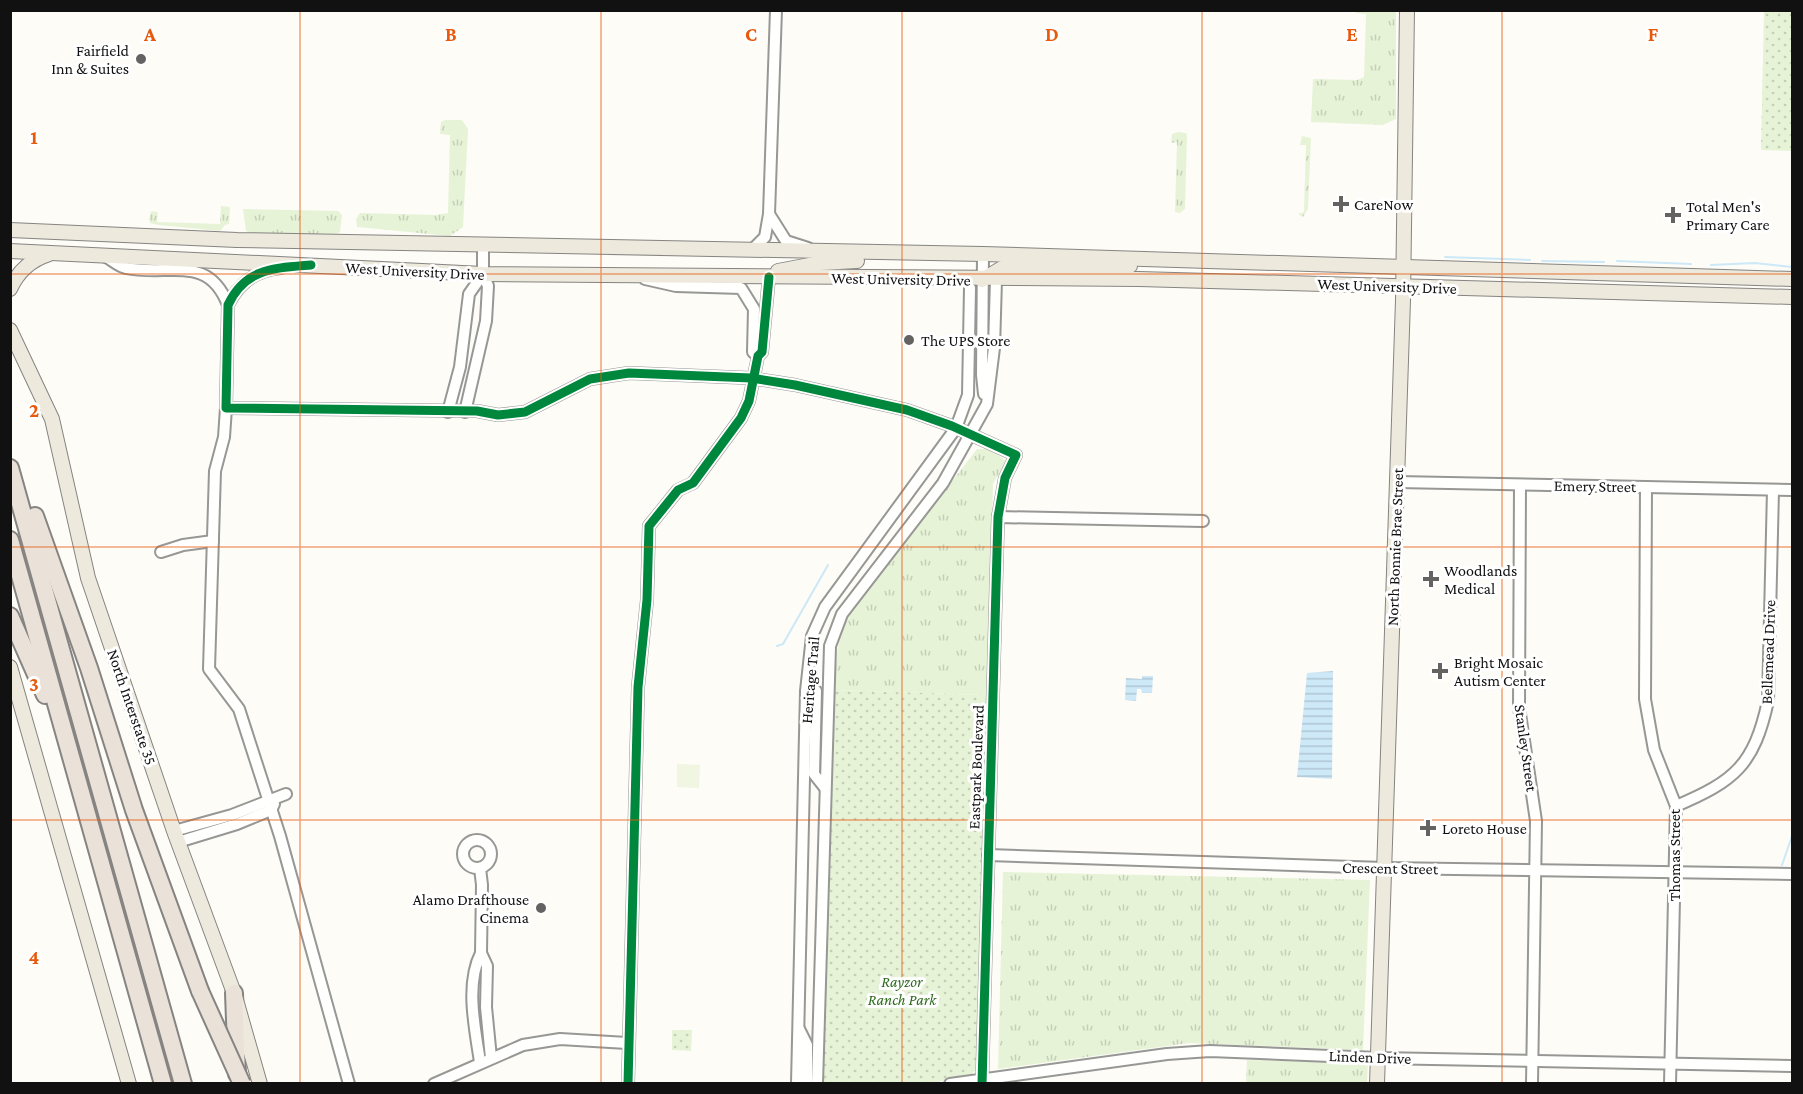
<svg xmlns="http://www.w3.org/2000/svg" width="1803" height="1094" font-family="'Crimson Pro',serif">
<defs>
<pattern id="grass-tufts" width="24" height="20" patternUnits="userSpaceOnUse" patternTransform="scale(1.5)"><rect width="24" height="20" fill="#e7f3d7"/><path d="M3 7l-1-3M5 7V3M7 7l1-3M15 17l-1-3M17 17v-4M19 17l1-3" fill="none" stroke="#c5cfb8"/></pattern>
<pattern id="park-dots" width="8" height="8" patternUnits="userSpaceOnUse" patternTransform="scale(1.5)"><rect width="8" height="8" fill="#e7f3d7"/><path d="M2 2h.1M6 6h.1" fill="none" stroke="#c5cfb8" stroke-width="1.8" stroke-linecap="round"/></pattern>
<pattern id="water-rules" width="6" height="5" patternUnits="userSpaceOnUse" patternTransform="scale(1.5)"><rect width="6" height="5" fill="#cde8f7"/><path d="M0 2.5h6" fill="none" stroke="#afc6d3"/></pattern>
</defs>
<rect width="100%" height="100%" fill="#fdfcf7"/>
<!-- grass -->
<g fill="url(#grass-tufts)">
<path d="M1356 11 1396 12V119L1383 125 1311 122 1313 79 1357 80 1364 77 1366 14 1356 13Z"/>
<path d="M445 120H462L468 129 463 227 450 236 357 227 356 219 360 213 436 215 448 213 450 135 440 134 441 122Z"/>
<path d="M1178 132 1186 133 1187 136 1185 209 1180 213 1175 212 1177 142 1171 143 1172 134Z"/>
<path d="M1302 136 1311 138 1308 209 1303 217 1298 214 1304 212 1306 145H1300Z"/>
<path d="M221 206 230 207 229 224 225 225 220 231 159 225 150 223 149 219 151 211 158 212 157 222 220 224Z"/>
<path d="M243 209 338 211 342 215 340 232 334 235 254 234 246 231Z"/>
<path d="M977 449H990L1006 461 993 484 987 695 834 690C834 661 838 638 850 613Z"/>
<path d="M1003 872 1370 880 1363 1050 1189 1043 998 1069Z"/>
<path d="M1247 1060 1368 1063 1367 1083H1246Z"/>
</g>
<!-- park -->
<g fill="url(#park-dots)">
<path d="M1764 11H1792V151L1761 150Z"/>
<path d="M834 690 987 695 978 1065 972 1074 933 1083 822 1084Z"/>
<path d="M672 1030H692L691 1051 672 1050Z"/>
</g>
<!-- pitch -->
<path fill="#f0f6e1" d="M677 764 700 765 699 788 677 787Z"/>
<!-- water -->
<g fill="url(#water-rules)">
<path d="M1333 671 1332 779 1297 777 1307 673Z"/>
<path d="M1142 676H1153L1152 693H1142L1141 689H1137L1136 701 1125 700 1126 678 1142 679Z"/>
</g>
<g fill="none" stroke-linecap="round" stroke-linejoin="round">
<!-- stream -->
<g stroke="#cde8f7" stroke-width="2">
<path d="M1445 257 1530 260"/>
<path d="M1542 261 1604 262"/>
<path d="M1617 261 1691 264"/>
<path d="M1711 265 1755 263 1792 267"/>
<path d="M777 646 783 644 828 565"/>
<path d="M1782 865 1792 836"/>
</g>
<!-- minor casing -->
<g stroke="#979795" stroke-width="14">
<g id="minor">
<path d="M769 214 786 241 808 248"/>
<path d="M752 250 765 237 769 214 776 10"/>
<path d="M983 254 982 375 984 394"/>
<path d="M106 257C112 260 119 267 126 268 169 277 208 253 228 305"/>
<path d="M281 268C256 270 238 284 228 305L226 408 477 411 498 415 525 412 590 379 629 373 751 378 795 385 907 410 952 426 1016 455 1005 478 998 517 982 1084"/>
<path d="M645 279 676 286 741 288 754 309 753 352 758 356"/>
<path d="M226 408 224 437 215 471 209 669 239 709 280 836 349 1084"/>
<path d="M448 412 460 367 469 294 483 274"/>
<path d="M465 412 486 321 488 286 483 274V246"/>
<path d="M1397 482 1792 490"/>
<path d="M1520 485 1519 707 1536 821 1532 1084"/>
<path d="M1646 487 1645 699 1654 750 1676 806 1670 1084"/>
<path d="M998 517 1203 521"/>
<path d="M161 552 183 545 213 541"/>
<path d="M816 691 814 774 825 788"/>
<path d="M1676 806C1735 781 1754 765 1768 701L1773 490"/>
<path d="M174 831 232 815 286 794"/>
<circle cx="477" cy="854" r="14"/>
<path d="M178 842 237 824 271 810 274 804"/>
<path d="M988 855 1384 868 1792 874"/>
<path d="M480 868 482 885 481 953 487 966 486 1007 491 1058"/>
<path d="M799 1029 807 1045V1084"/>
<path d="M480 1062C475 1028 465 984 481 953"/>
<path d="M434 1084 523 1045 560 1039 627 1043"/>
<path d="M628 1084 638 687 647 600 649 526 678 490 693 483 741 418 749 401 758 356 762 352 769 277"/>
<path d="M797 1084 806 691 812 636 825 607 956 428 968 395 970 288"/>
<path d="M817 1084 830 646 842 614 943 483 987 404 994 348 996 280"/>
<path d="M950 1084 1167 1054 1210 1051 1378 1058 1792 1066"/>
</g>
</g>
<!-- major casing -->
<g stroke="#858482" stroke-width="16">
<g id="major">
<path d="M10 230 237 240 983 254 1792 279"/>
<path d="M10 251 483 274 1139 279 1792 297"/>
<path d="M778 271 820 263 857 261"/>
<path d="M982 280 1002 268 1130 266"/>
<path d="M10 289C18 271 30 260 49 254"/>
<path d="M10 330 52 419 88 578 174 831 234 993 260 1084"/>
<path d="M10 667 129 1084"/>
<path d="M1377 1084 1403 300 1407 10"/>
</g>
</g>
<!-- highway casing -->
<g stroke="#858482" stroke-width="20">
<g id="highway">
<path d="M10 468 183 1084"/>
<path d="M35 516 89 668 134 810 200 991"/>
<path d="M10 540 163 1084"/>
<path d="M10 616 45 695"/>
<path d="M234 993 237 1074"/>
</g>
</g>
<!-- minor -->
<use href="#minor" stroke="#fffffe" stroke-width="10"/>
<!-- major -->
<use href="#major" stroke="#ede9dc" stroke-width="14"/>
<!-- highway -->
<use href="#highway" stroke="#eae1d8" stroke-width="16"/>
<!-- highway-bridge casing -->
<g stroke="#858482" stroke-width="20" stroke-linecap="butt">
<path id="highway-bridge" d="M200 991 242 1084"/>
</g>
<!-- highway-bridge -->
<use href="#highway-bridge" stroke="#eae1d8" stroke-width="16"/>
<!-- cycleway casing -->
<g stroke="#fff" stroke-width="13">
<g id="cycleway">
<path d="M311 265C275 268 245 268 228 305L226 408 477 411 498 415 525 412 590 379 629 373 751 378 795 385 907 410 952 426 1016 455 1005 478 998 517 982 1084"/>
<path d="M628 1084 638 687 647 600 649 526 678 490 693 483 741 418 749 401 758 356 762 352 769 277"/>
</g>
</g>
<!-- cycleway -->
<use href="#cycleway" stroke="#00873e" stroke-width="9"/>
</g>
<!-- grid -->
<path fill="none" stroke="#e8590c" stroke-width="1.5" stroke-opacity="0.55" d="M300 10V1084M601 10V1084M902 10V1084M1202 10V1084M1502 10V1084M10 274H1792M10 547H1792M10 820H1792"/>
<!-- markers -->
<g fill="#646362" stroke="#fff" stroke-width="2">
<circle cx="141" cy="59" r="6"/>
<path d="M1338 195h6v6h6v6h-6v6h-6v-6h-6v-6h6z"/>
<path d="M1670 206h6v6h6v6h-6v6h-6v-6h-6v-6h6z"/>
<circle cx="909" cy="340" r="6"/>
<path d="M1428 570h6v6h6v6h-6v6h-6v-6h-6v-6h6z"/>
<path d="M1437 662h6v6h6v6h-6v6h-6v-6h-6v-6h6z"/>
<path d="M1425 819h6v6h6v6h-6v6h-6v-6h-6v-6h6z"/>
<circle cx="541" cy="908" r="6"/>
</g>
<g text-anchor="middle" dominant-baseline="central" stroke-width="6" stroke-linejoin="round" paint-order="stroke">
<!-- poi labels -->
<g font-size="16" fill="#111" stroke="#fff" text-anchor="start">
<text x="129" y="50" text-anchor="end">Fairfield<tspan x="129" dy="18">Inn &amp; Suites</tspan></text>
<text x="1354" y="204">CareNow</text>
<text x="1686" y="206">Total Men's<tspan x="1686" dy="18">Primary Care</tspan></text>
<text x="921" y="340">The UPS Store</text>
<text x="1444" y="570">Woodlands<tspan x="1444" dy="18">Medical</tspan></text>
<text x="1454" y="662">Bright Mosaic<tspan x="1454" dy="18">Autism Center</tspan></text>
<text x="1442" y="828">Loreto House</text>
<text x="529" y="899" text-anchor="end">Alamo Drafthouse<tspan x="529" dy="18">Cinema</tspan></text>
</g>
<!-- street labels -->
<g font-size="16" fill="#111" stroke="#fff">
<text transform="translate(415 271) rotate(3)">West University Drive</text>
<text transform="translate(901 279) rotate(1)">West University Drive</text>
<text transform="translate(1387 286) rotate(2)">West University Drive</text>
<text transform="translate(1595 486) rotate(1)">Emery Street</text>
<text transform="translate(1395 547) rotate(-88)">North Bonnie Brae Street</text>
<text transform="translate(1768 652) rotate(-88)">Bellemead Drive</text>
<text transform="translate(810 680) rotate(-85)">Heritage Trail</text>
<text transform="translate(132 707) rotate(71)">North Interstate 35</text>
<text transform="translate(1526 748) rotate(82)">Stanley Street</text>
<text transform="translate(976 767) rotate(-88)">Eastpark Boulevard</text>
<text transform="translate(1674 855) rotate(-90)">Thomas Street</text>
<text transform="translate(1390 868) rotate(1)">Crescent Street</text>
<text transform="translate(1370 1057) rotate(2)">Linden Drive</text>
</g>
<!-- park labels -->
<g font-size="16" font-style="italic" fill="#2f6b1f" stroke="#fff">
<text x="902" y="981">Rayzor<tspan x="902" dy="18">Ranch Park</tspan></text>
</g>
</g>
<g font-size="20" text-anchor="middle" font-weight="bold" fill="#e8590c" stroke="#fff" stroke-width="6" stroke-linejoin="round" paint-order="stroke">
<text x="150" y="41">A</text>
<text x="451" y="41">B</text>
<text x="751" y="41">C</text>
<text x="1052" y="41">D</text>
<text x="1352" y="41">E</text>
<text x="1653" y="41">F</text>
<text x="34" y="144">1</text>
<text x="34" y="417">2</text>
<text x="34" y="691">3</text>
<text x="34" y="964">4</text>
</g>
<!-- border -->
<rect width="1803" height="1094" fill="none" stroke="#111111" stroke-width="24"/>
</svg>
